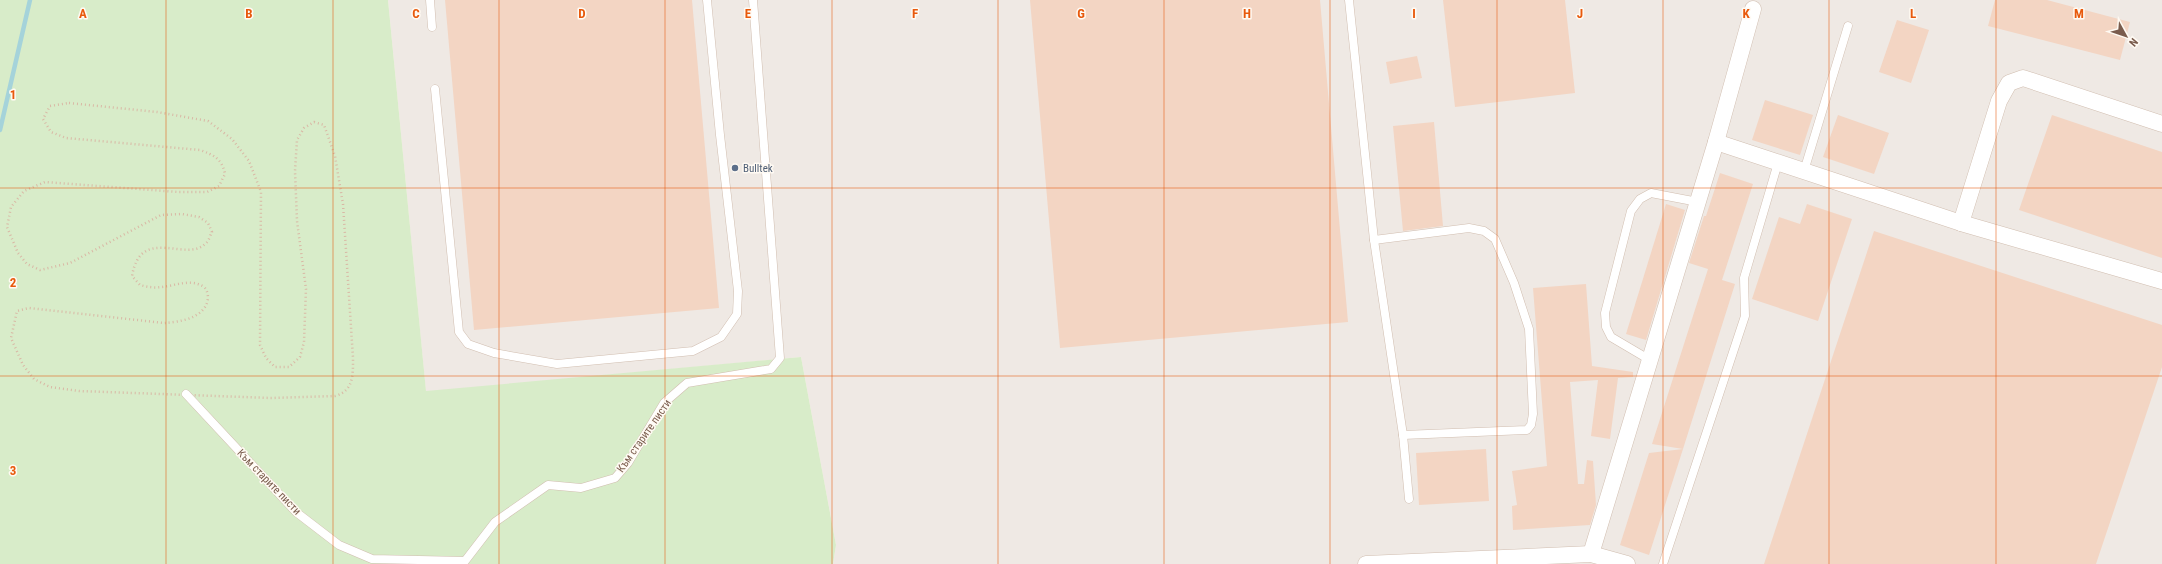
<svg xmlns="http://www.w3.org/2000/svg" width="2162" height="564" font-family="'Roboto Condensed',sans-serif">
<rect width="100%" height="100%" fill="#fdf6ec"/>
<!-- industrial -->
<path fill="#efe9e4" d="M388 0H2162V564H833L836 545 801 357 426 392Z"/>
<!-- green -->
<path fill="#d8ecc9" d="M0 0H388L426 391 801 357 836 545 833 564H0Z"/>
<g fill="none" stroke-linecap="round" stroke-linejoin="round">
<!-- stream -->
<path stroke="#a5d3da" stroke-width="4.5" d="M0 130 30 0"/>
</g>
<!-- building -->
<g fill="#f3d5c3">
<path d="M445 0H692L719 308 474 330Z"/>
<path d="M1030 0H1320L1348 322 1060 348Z"/>
<path d="M1443 0H1565L1575 93 1455 107Z"/>
<path d="M1995 0H2047L2130 22 2120 60 1988 26Z"/>
<path d="M1897 20 1929 30 1911 83 1879 72Z"/>
<path d="M1417 56 1422 78 1390 84 1386 62Z"/>
<path d="M1765 100 1813 115 1800 155 1752 140Z"/>
<path d="M1838 115 1889 133 1874 174 1823 157Z"/>
<path d="M2052 115 2162 152V258L2019 210Z"/>
<path d="M1434 122 1443 226 1403 231 1393 126Z"/>
<path d="M1720 173 1753 184 1722 280 1735 284 1683 449 1652 444 1708 269 1689 263 1704 216H1706Z"/>
<path d="M1666 204 1685 210 1646 340 1626 334Z"/>
<path d="M1807 204 1852 219 1818 321 1752 299 1779 217 1800 224Z"/>
<path d="M1874 231 2162 325V367L2096 564H1764Z"/>
<path d="M1586 284 1592 366 1633 372V377L1618 378 1610 439 1591 436 1598 380 1570 382 1578 484H1584L1587 460 1593 461 1596 505 1590 525 1513 530 1512 506 1517 505 1512 471 1547 466 1533 288Z"/>
<path d="M1486 449 1489 501 1419 505 1416 453Z"/>
<path d="M1683 449 1649 555 1620 545 1649 453Z"/>
</g>
<g fill="none" stroke-linecap="round" stroke-linejoin="round">
<!-- service casing -->
<g stroke="#d1beb0" stroke-width="9">
<g id="service">
<path d="M430 0 432 27"/>
<path d="M1349 0 1374 240 1403 435 1409 499"/>
<path d="M435 89 459 332 468 344 494 353 557 364 693 351 721 337 737 314 738 291 720 135 707 0"/>
<path d="M1804 171 1848 26"/>
<path d="M1374 240 1469 228 1484 231 1495 239 1514 283 1529 329 1533 414 1531 425 1527 430 1403 435"/>
<path d="M1650 360 1611 337 1606 327 1605 313 1631 211 1640 199 1651 193 1698 202"/>
<path d="M186 394 296 512 339 545 372 559 465 561 495 522 548 485 581 488 615 478 628 463 664 403 687 383 771 369 780 358 753 0"/>
<path d="M1663 564 1745 316 1744 278 1778 163"/>
</g>
</g>
<!-- minor casing -->
<g stroke="#d1beb0" stroke-width="17">
<g id="minor">
<path d="M1716 142 1961 223 2162 281"/>
<path d="M1961 223 1999 101 2009 83 2023 78 2162 124"/>
<path d="M1591 554 1716 142 1753 9"/>
<path d="M1366 564 1591 554 1627 564"/>
</g>
</g>
<!-- path -->
<path stroke="#d9b8a5" stroke-width="2.5" stroke-dasharray="1 3" stroke-linecap="butt" d="M69 103 157 112 208 121 232 139 249 161 261 192 260 345 266 358 275 367H289L300 357 304 342 306 289 297 221 295 171 297 140 304 128 314 122 324 125 335 156 343 204 353 358C353 374 354 391 335 396L271 398 79 391 50 387 34 379 23 365 11 338 17 311 29 308 164 323C180 322 206 318 208 298 208 294 207 290 204 287 191 278 175 286 161 287 154 288 147 287 140 285L132 276C141 224 187 264 206 243 209 241 210 235 212 232L208 223 199 217 182 214 161 215 70 263 40 270 27 264 18 253 7 227 11 207 24 191 45 182 178 192H207L219 186 225 174C222 159 214 155 200 150L66 138 51 132 43 119 50 106Z"/>
<!-- service -->
<use href="#service" stroke="#fff" stroke-width="8"/>
<!-- minor -->
<use href="#minor" stroke="#fff" stroke-width="16"/>
</g>
<!-- grid -->
<path fill="none" stroke="#e8590c" stroke-width="1" stroke-opacity="0.55" d="M166 0V564M333 0V564M499 0V564M665 0V564M832 0V564M998 0V564M1164 0V564M1330 0V564M1497 0V564M1663 0V564M1829 0V564M1996 0V564M0 188H2162M0 376H2162"/>
<!-- markers -->
<circle fill="#5c6f8a" stroke="#fffaf3" stroke-width="1.5" cx="735" cy="168" r="4"/>
<g text-anchor="middle" dominant-baseline="central" stroke-width="3" stroke-linejoin="round" paint-order="stroke">
<!-- service labels -->
<g font-size="11" fill="#4e5e75" stroke="#fffaf3" text-anchor="start">
<text x="743" y="168">Bulltek</text>
</g>
<!-- street labels -->
<g font-size="11" fill="#7a5c4d" stroke="#fffaf3">
<text transform="translate(644 436) rotate(-55)">Към старите писти</text>
<text transform="translate(269 482) rotate(46)">Към старите писти</text>
</g>
</g>
<g font-size="13" text-anchor="middle" font-weight="bold" fill="#e8590c" stroke="#fffaf3" stroke-width="3" stroke-linejoin="round" paint-order="stroke">
<text x="83" y="18">A</text>
<text x="249" y="18">B</text>
<text x="416" y="18">C</text>
<text x="582" y="18">D</text>
<text x="748" y="18">E</text>
<text x="915" y="18">F</text>
<text x="1081" y="18">G</text>
<text x="1247" y="18">H</text>
<text x="1414" y="18">I</text>
<text x="1580" y="18">J</text>
<text x="1746" y="18">K</text>
<text x="1913" y="18">L</text>
<text x="2079" y="18">M</text>
<text x="13" y="99">1</text>
<text x="13" y="287">2</text>
<text x="13" y="475">3</text>
</g>
<!-- north arrow -->
<g transform="translate(2126 36) rotate(130)" stroke="#fffaf3" stroke-width="3" paint-order="stroke">
<path d="M0-3L7 15L0 10L-7 15Z" fill="#7a5c4d"/>
<text y="-6" font-size="11" font-weight="bold" text-anchor="middle" fill="#7a5c4d">N</text>
</g>
</svg>
